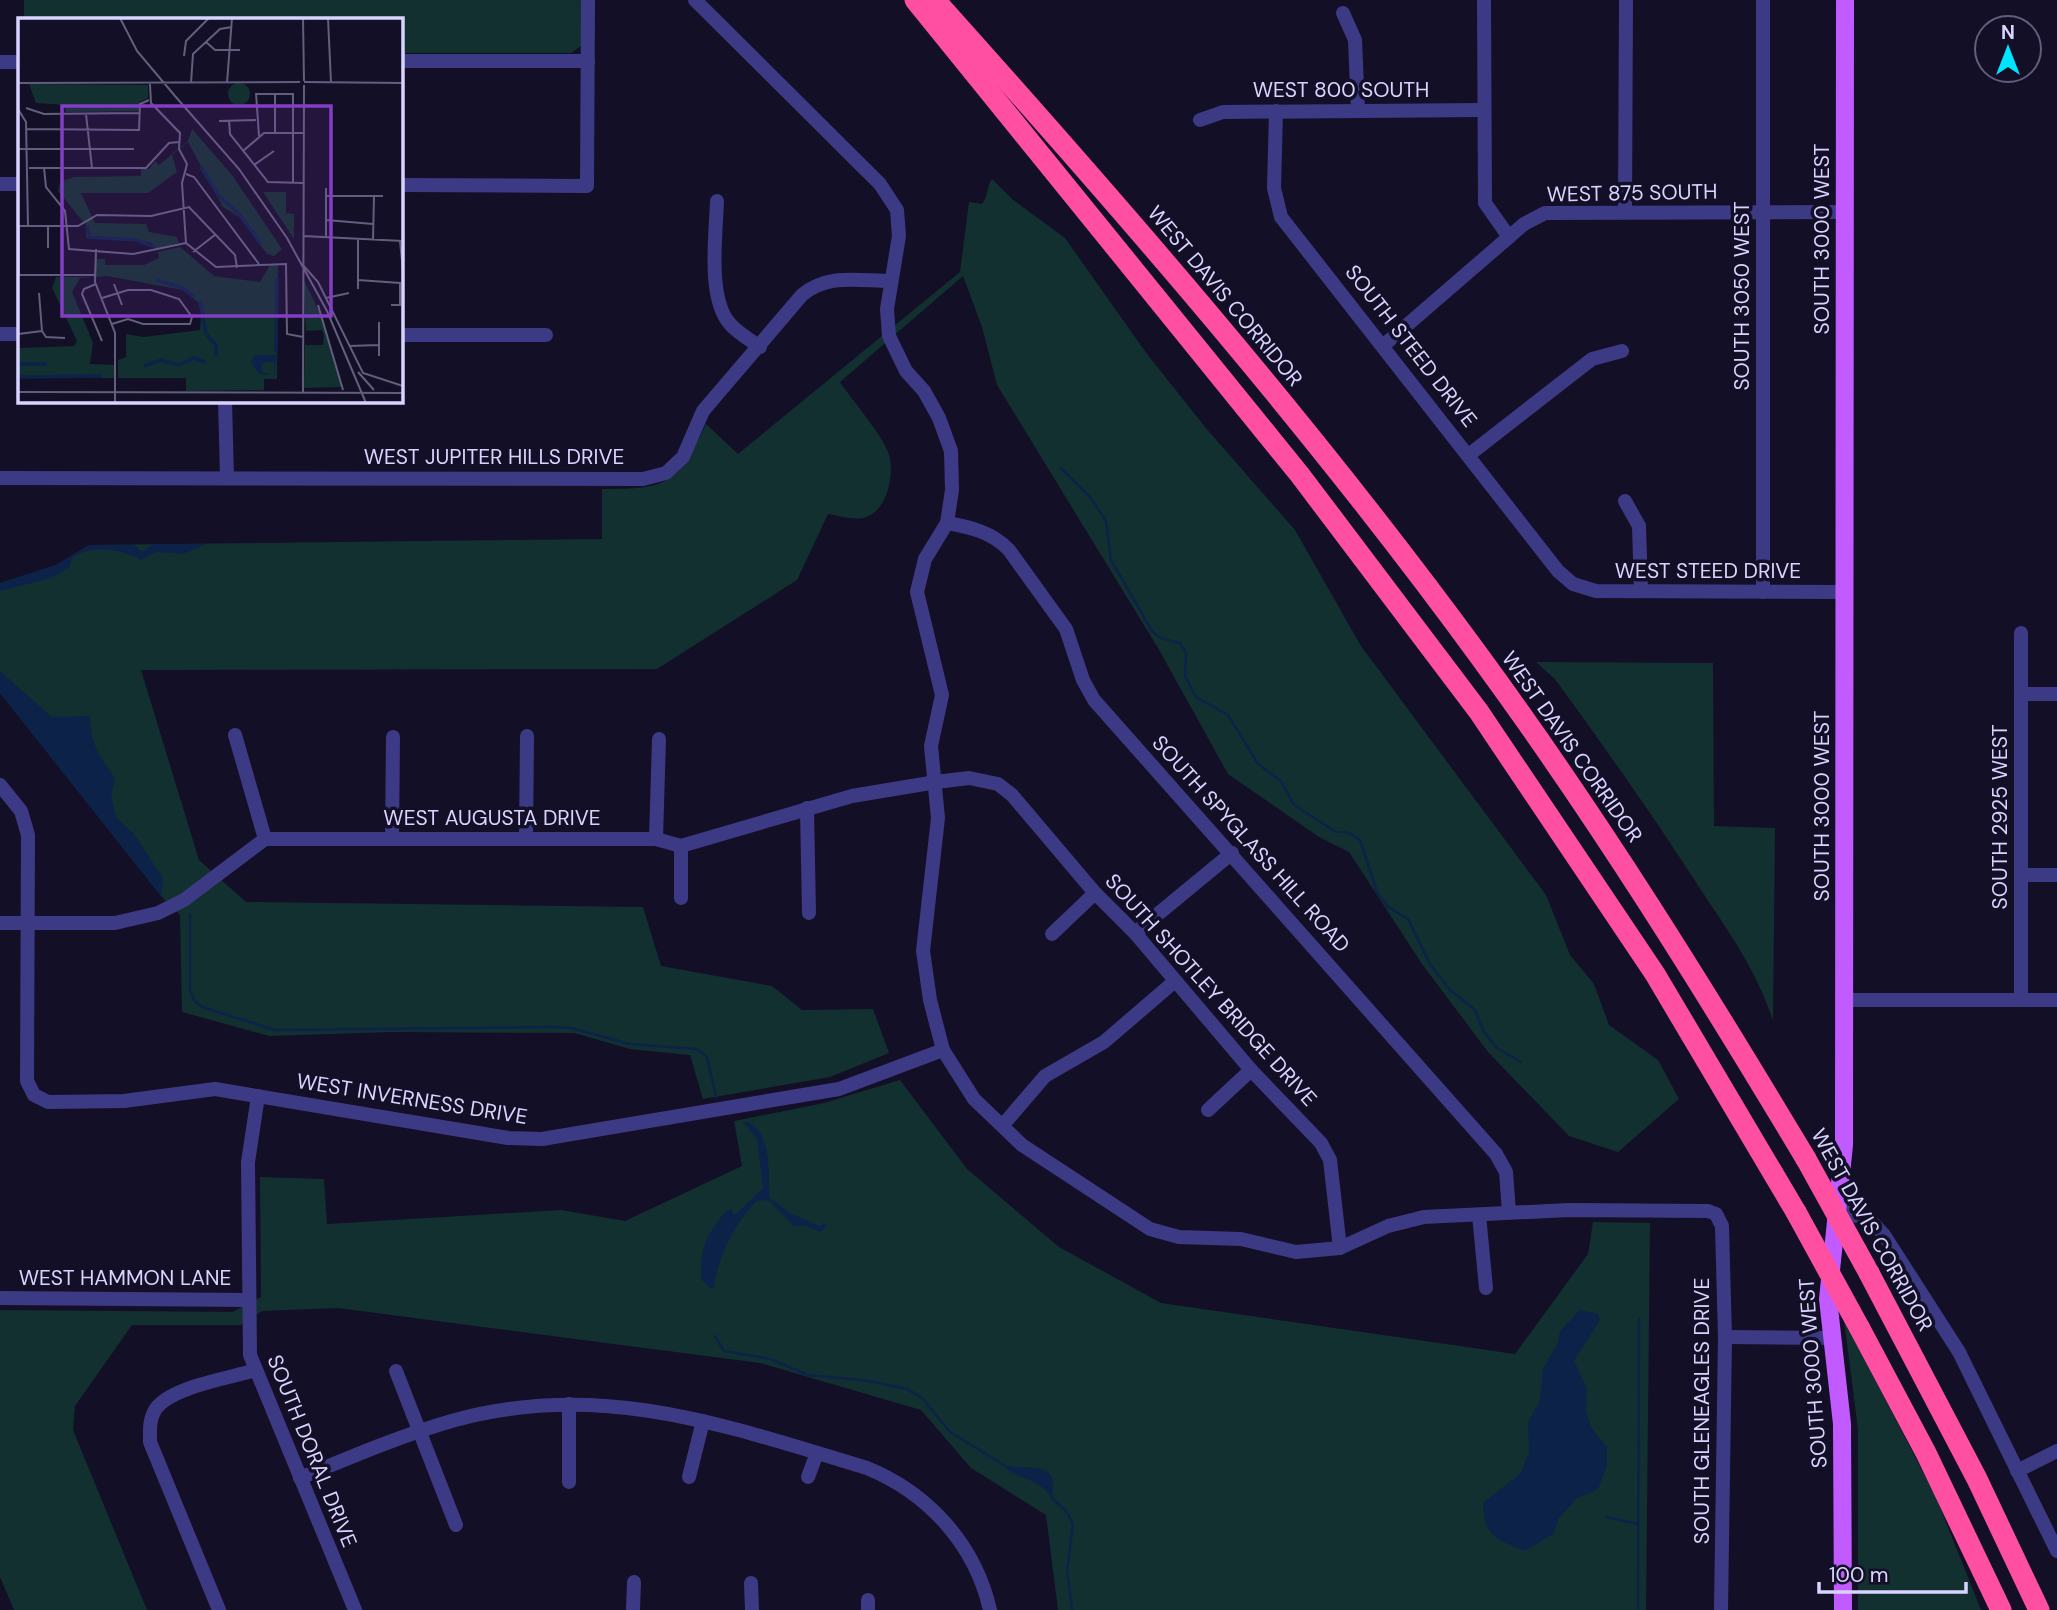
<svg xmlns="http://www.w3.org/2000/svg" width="2057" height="1610" font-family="'DM Sans',sans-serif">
<rect width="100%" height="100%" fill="#130f26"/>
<!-- green -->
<g fill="#12302f">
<path d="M24 0H581V46L571 53H401V19H24Z"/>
<path d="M992 179 1012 199 1065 238 1147 354 1205 427 1295 530 1361 646 1546 895 1570 955 1594 984 1609 1025 1658 1060 1679 1099 1618 1152 1569 1136 1488 1052 1422 964 1349 852 1319 837 1228 774 1158 648 997 385 982 327 963 276 840 382C851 399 885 438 889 455 895 473 887 511 866 517 855 521 840 516 828 514L797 580 657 669 141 670 199 860 246 902 643 907 661 966 772 986 802 1010 873 1009 889 1053 830 1077 703 1099 690 1055 630 1049 574 1033 392 1032 269 1036 182 1012 180 915 161 896 0 693V583L56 565 89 545 602 539V489C668 489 677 485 706 424L738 454 960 272 969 202 982 204C989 196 986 187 992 179Z"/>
<path d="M1536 662 1713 663 1714 826 1775 828 1773 1021C1758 973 1729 932 1701 890 1655 818 1605 748 1555 679Z"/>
<path d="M900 1080 967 1169 1059 1247 1161 1303 1515 1354 1588 1254 1593 1222 1650 1223 1646 1610H1058L1046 1515 971 1468 921 1410 760 1363 338 1308 262 1311 241 1325H132L75 1406 73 1430 147 1610H14L0 1577V1310L232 1312 261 1297 260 1177 324 1179 327 1224 561 1210 625 1221 742 1166 734 1121 824 1103Z"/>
<path d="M1844 1320 1936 1497 1981 1610H1858V1429Z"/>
</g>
<!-- water -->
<g fill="#0c2248">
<path d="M153 544H206L184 554 156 552 141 560C122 549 91 544 72 558L69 568 51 578 0 591V583L56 565 89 545H134L142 552Z"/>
<path d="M0 671 52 717 90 716C89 742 100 757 115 778L111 796 116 817 134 834 163 878 161 896 0 693Z"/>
<path d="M743 1121C772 1126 769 1174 769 1197L790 1213 820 1226 824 1222 826 1226 821 1232 805 1226H794L768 1200 757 1201C736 1220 716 1261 714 1288L711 1289 701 1279C701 1247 704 1239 725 1212L731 1209 734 1215 737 1213 763 1188 757 1139Z"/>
<path d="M1580 1310 1598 1314 1600 1320 1574 1361 1587 1388 1586 1411 1591 1427 1607 1447V1465L1599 1487 1593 1492 1577 1498 1559 1518 1553 1534 1525 1551C1496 1539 1484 1537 1483 1503L1521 1473 1529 1452 1528 1423 1540 1400 1543 1369 1558 1342 1560 1331Z"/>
<path d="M1004 1465C1029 1471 1060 1458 1052 1498 1035 1474 1014 1481 1004 1465Z"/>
</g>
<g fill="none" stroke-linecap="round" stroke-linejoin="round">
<!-- stream -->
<g stroke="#0c2248" stroke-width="2.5">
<path d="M1061 468 1091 498 1106 521 1111 560 1152 631 1160 638 1180 643 1186 653 1185 676 1196 697 1228 715 1258 764 1281 781 1294 805 1336 832H1348L1360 840 1377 892 1388 907 1408 919 1430 964 1450 990 1475 1010 1484 1032 1497 1048 1521 1062"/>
<path d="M190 915V991L194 1000 202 1007 275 1030 552 1027 571 1028 630 1044 697 1049 707 1057 716 1097"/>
<path d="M715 1336 724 1351 770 1359 808 1375 869 1381 907 1389 922 1398 950 1432 1004 1465"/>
<path d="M1052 1498 1067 1512 1073 1525 1067 1570 1072 1610"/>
<path d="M1606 1517 1637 1524"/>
<path d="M1638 1610 1639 1319"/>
</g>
<!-- minor -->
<g stroke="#3d3a85" stroke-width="14">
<path d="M695 0 880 184 897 210 899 236 887 309 889 336 906 371 924 391 939 418 951 451 952 490 947 523 925 559 917 592 942 695 931 746 938 818 923 951 930 1000 943 1050 974 1099 1022 1145 1150 1229 1179 1237 1241 1239 1296 1252 1340 1248 1388 1226 1424 1217 1569 1210 1708 1211 1716 1214 1722 1226 1725 1337 1721 1610"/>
<path d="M1484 0 1485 203 1509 237"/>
<path d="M1343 13 1355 40 1358 111"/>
<path d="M401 61H588"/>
<path d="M0 62H19"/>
<path d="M1276 111 1274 188 1281 217 1558 571 1573 584 1596 591 1844 592"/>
<path d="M1200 120 1223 112 1483 110"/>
<path d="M0 184H19"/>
<path d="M401 185 587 186 588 0"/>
<path d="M717 201C716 234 707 298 730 324 738 333 750 340 760 347"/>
<path d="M1625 211 1626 0"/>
<path d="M0 334H19"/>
<path d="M401 335H546"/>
<path d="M1384 345 1524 224 1545 213 1845 212"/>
<path d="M225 401 227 477"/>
<path d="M1470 454 1592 359 1622 351"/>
<path d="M0 478 643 479 666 473 683 457 703 411 802 295C828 273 859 281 891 281"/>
<path d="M1625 501 1639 526 1641 591"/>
<path d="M947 523C970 527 992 532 1009 550L1066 629 1083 680 1094 700 1496 1154 1506 1172 1509 1212"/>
<path d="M1763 592V0"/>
<path d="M2021 633V1000"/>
<path d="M2021 694H2057"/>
<path d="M235 735 265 839"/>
<path d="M0 785 21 811 28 835 27 1081 34 1095 48 1102 124 1101 215 1089 508 1138 542 1139 839 1089 943 1050"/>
<path d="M807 808 809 913"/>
<path d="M392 839 393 737"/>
<path d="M526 839 527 736"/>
<path d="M656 839 659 739"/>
<path d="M2021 875H2057"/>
<path d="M681 898V846"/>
<path d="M0 923H115L158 913 184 900 265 839H656L681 846 852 796 936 782 969 778 998 784 1012 795 1095 893 1135 933 1251 1070 1321 1143 1330 1160 1340 1248"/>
<path d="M1135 933 1232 853"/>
<path d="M1052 934 1095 893"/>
<path d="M1845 1000H2057"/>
<path d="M258 1096 248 1162 250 1355 355 1610"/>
<path d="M1208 1110 1251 1070"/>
<path d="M1003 1125 1045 1076 1104 1042 1175 981"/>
<path d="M1838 1210 1870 1220 1884 1235 1959 1352 2057 1551"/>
<path d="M1479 1215 1486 1288"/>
<path d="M0 1298 249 1300"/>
<path d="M1725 1337 1830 1338"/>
<path d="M396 1371 456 1525"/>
<path d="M569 1404V1482"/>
<path d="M2017 1471 2057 1451"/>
<path d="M689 1477 703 1421"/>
<path d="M808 1477 817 1453"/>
<path d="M300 1478C351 1457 402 1435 455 1420 602 1380 727 1426 867 1468 928 1493 975 1544 990 1610"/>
<path d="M751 1583 752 1610"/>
<path d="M219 1610 150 1442C150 1431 149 1420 155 1410 169 1387 231 1378 256 1370"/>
<path d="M633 1610 634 1582"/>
<path d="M868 1610V1600"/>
</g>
<!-- major -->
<path stroke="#c25bff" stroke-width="18" d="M1843 1610 1842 1424 1828 1299 1844 1145 1845 0"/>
<!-- highway -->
<g stroke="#ff4fa3" stroke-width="21">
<path d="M915 0 1300 475 1479 712 1655 974 1796 1212"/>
<path d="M935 0C1125 212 1312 427 1480 657 1598 818 1703 987 1806 1159"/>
<path d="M1869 1273 1977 1479 2039 1610"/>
<path d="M1859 1327 1926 1453 2001 1610"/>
</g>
<!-- highway-bridge -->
<g stroke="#ff4fa3" stroke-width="21">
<path d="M1806 1159 1869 1273"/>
<path d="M1796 1212 1859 1327"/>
</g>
</g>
<g text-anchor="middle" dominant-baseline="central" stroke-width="7" stroke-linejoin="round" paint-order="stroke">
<!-- street labels -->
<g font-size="21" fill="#d9d4ff" stroke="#130f26">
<text x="1341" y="90">WEST 800 SOUTH</text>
<text transform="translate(1632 193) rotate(-1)">WEST 875 SOUTH</text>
<text transform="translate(1822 239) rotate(-90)">SOUTH 3000 WEST</text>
<text transform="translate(1225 296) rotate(50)">WEST DAVIS CORRIDOR</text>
<text transform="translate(1742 296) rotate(-90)">SOUTH 3050 WEST</text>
<text transform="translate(1411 346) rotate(52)">SOUTH STEED DRIVE</text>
<text x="494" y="457">WEST JUPITER HILLS DRIVE</text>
<text x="1708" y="571">WEST STEED DRIVE</text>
<text transform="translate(1572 747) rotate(55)">WEST DAVIS CORRIDOR</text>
<text transform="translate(1822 806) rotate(-90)">SOUTH 3000 WEST</text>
<text transform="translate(2000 817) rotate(-90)">SOUTH 2925 WEST</text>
<text x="492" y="818">WEST AUGUSTA DRIVE</text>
<text transform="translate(1251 844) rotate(48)">SOUTH SPYGLASS HILL ROAD</text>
<text transform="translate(1211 990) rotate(48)">SOUTH SHOTLEY BRIDGE DRIVE</text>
<text transform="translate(412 1099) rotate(9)">WEST INVERNESS DRIVE</text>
<text transform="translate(1872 1230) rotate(61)">WEST DAVIS CORRIDOR</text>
<text x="125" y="1278">WEST HAMMON LANE</text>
<text transform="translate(1813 1373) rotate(-94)">SOUTH 3000 WEST</text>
<text transform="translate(1702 1411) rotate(-90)">SOUTH GLENEAGLES DRIVE</text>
<text transform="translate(312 1451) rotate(68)">SOUTH DORAL DRIVE</text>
</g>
</g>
<!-- overview -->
<g transform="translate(18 18)">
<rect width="385" height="385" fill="#130f26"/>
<path d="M210 76a11 11 0 1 1 22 0a11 11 0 1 1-22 0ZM11 66 130 67V80L122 84 120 93 48 94 47 87 18 85ZM174 111 214 157 264 231 256 238 249 236 221 199 205 189 170 124 154 137 159 154 130 175H63L77 205 128 206 131 214 159 219 161 225 136 231 134 225 119 222 68 220V207L40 173 42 164 56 159 123 158V151H131L137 143 141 147 170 123ZM245 174H268V195L276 196V221ZM162 229 196 258 242 264 252 247H260L259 361H246V372L168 373V360H100V342L108 339V316L126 319 182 312 183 296 181 285 165 272 89 258 62 260 54 274 75 325 72 346 96 347V360H0V330L56 328 59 323 34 270 38 259H75L78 241H87V247H126L141 240 140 234ZM285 260 306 304 324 369 286 370 287 327H305L306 318 304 312 288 313Z" fill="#12302f"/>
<path d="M237 337H259L256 357V345L250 343 244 346V354L252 357 241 356 233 344Z" fill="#0c2248"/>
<path fill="none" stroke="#0c2248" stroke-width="3.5" d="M183 149 201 178 222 197 243 226M69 207 71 219 119 222 137 229M138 262 163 269 176 279M182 283 188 316M189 317 198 327V338M258 334 259 260M0 346H29M126 348 143 342 161 347 176 340 187 344M0 359 84 358"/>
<path fill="none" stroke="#625e7d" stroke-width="2" d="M102 0 119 33 157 78M285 0 286 63M310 0 313 65M188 24 197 32H222M166 38 168 23 191 0M286 64 385 65M0 65 282 64M173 65 175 36 202 11 214 9M209 65 214 0M132 66 133 85 162 115 161 131 169 146 164 165 168 225 198 249 268 246 269 316 285 319M238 75 241 118M238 76H275V165M157 78 221 151 269 220 309 293 348 385M8 90 26 96 121 95M0 91 8 104 10 208M68 96 74 150M211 102 212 116 250 164 285 165M201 103 238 102M8 111 121 112 122 86 131 82M257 115V76M0 131H116M225 133 246 115H285M236 147 256 133M11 150H128L151 125 161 124M26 150 28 169 47 193 51 231 115 236 168 225M168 156 176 159 241 246M308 170V218M308 178H365M308 202 355 206M0 208H60L79 197 133 198 171 189 217 237 219 250M1 208V257M30 208V230M285 218 385 223M340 222V271M355 222 356 178M382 223 385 253M78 231 77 264 97 315V385M175 234 198 216M284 246 300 264 345 355 385 368M0 257H77M340 262 382 265V287H373M78 266 66 271 64 276 84 323M96 266 104 287M21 275 24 313 28 319 47 320M84 280 110 272H133L161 281 174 299 172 306H125L110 301 94 306M308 280 331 275M300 287 325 372M0 316 24 313M331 328 361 327M361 338V304M340 354 356 372M0 374 385 375M285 374 286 67"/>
<path fill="#843dc5" fill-opacity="0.15" stroke="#843dc5" stroke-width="3.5" d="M44 88H313V298H44Z"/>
<rect width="385" height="385" fill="none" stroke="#d9d4ff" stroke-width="3.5"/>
</g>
<!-- north arrow -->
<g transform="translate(2008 49)"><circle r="33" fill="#130f26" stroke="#625e7d" stroke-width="2"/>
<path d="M0-5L12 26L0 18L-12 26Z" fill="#00e5ff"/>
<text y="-10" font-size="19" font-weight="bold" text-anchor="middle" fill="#d9d4ff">N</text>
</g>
<!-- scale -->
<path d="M1819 1582v10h147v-10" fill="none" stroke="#d9d4ff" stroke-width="3.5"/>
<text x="1829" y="1582" font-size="21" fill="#d9d4ff" stroke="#130f26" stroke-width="5" paint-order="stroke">100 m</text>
</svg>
